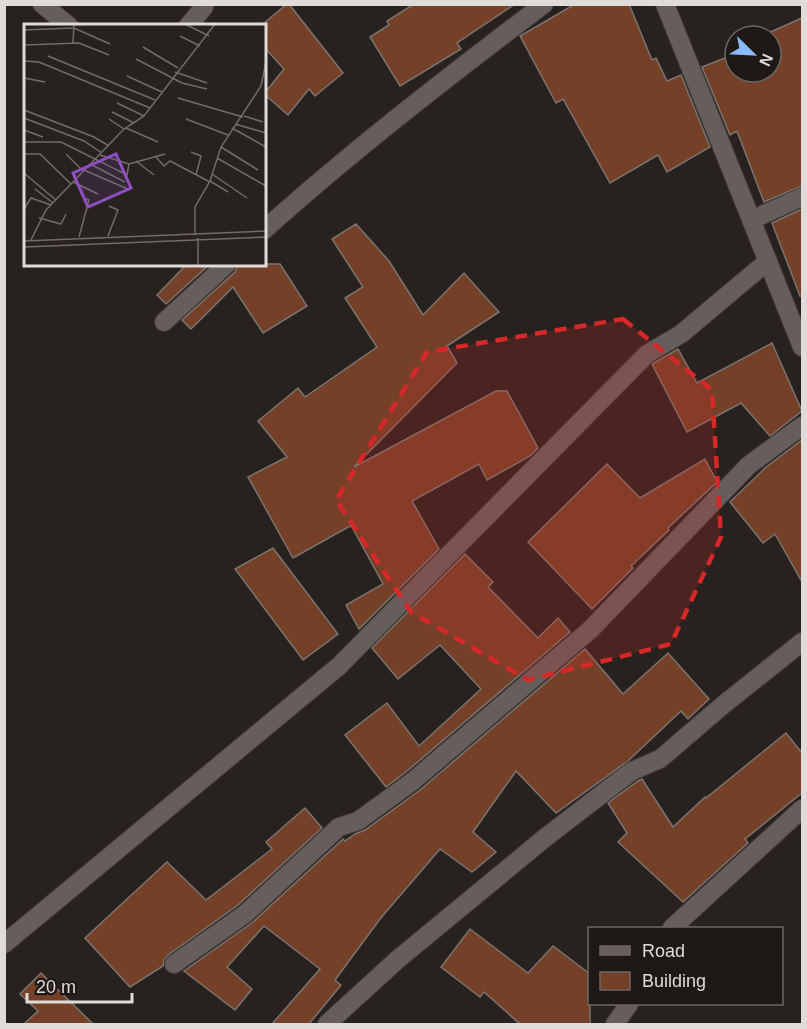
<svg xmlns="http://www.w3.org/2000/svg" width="807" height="1029" font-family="Arial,sans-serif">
<rect width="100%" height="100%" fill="#28221f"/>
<!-- building -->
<g fill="#744128" stroke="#7b7470" stroke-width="1.5">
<path d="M287 4H289L343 73 315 96 309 89 288 115 264 94 284 69 264 47V23Z"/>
<path d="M414 4H515L457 43 461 49 400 86 370 37 389 25 387 21Z"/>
<path d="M575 4H629L652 60 656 58 667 81 681 75 710 147 667 172 658 155 610 183 563 99 556 103 520 36Z"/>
<path d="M802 18V186L764 202 737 131 730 135 702 67 735 54V72H771V36L766 34Z"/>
<path d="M802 209V296H800L772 223Z"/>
<path d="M356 224 389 261 423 315 464 273 499 312 447 346 457 363 354 467 496 391H507L538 448 530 456 487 480 479 464 412 501 439 549 359 629 346 605 383 584 352 527 350 526 293 558 248 477 287 457 258 421 298 388 305 397 377 347 345 298 363 287 332 239Z"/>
<path d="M187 264H210L166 304 157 295Z"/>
<path d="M238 264H280L307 306 263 333 233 287 191 329 182 320 235 272Z"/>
<path d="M772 343 802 411 770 436 741 403 687 432 652 364 678 349 697 383Z"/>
<path d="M802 440V582L775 534 763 543 730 502 766 467Z"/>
<path d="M705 459 717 482 668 528 669 530 631 566 633 568 592 609 528 542 607 464 640 498Z"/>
<path d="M273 548 338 634 303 660 235 569Z"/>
<path d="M465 554 493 582 488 587 538 638 558 618 570 632 406 772 386 787 345 735 387 703 419 746 481 689 440 645 398 679 372 648Z"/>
<path d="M585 649 623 694 668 653 709 699 688 719 681 711 628 761 556 813 516 771 473 832 496 852 472 872 440 849 380 919 335 980 341 985 309 1024H272L320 969 264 926 227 967 252 989 235 1010 184 971 253 922 343 839 345 841 355 834 365 830 420 790Z"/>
<path d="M786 733 802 753V793L745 839 748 843 683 902 618 842 627 833 608 803 638 781 642 779 673 827 705 797 706 798Z"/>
<path d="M305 808 322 828 238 905 168 955 164 960 163 966 130 987 85 938 167 862 206 900 272 849 266 842Z"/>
<path d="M470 929 528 973 553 946 590 974V1024H520L484 992 480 997 441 967Z"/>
<path d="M41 973 93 1024H24L38 1011 20 994Z"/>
</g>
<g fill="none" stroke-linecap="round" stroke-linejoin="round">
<!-- minor casing -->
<g stroke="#423d3b" stroke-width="20">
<g id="minor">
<path d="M42 4 69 26"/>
<path d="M665 4 802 347"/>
<path d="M188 26 204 7"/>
<path d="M751 220 802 197"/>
<path d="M264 230C353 150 448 77 544 4"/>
<path d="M164 322 227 264"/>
<path d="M672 928 802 809"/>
<path d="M4 944 339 666 647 354 681 334 768 261"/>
<path d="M174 964 245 914 339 827 358 821 413 781 590 630 749 465 802 426"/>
<path d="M327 1024 397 960 546 837 632 771 660 759 723 705 802 642"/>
<path d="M615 1024 629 1004"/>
</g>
</g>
<!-- minor -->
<use href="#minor" stroke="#665e5b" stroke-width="18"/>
</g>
<!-- marked area -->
<path fill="#d62828" fill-opacity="0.2" stroke="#d62828" stroke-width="4.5" stroke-dasharray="12 8" stroke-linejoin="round" d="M623 319 712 390 721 537 671 644 528 680 411 612 336 500 427 352Z"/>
<!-- overview -->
<g transform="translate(24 24)">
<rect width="242" height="242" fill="#28221f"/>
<path fill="none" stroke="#716c69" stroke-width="1.5" d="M161 0 185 12M0 6 50 4 86 20M156 12 176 22M49 19 50 0M0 21 55 19 85 31M119 23 154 44M24 32 131 76M112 35 158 59 183 65M0 37 15 38 126 84M151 48 183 59M103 52 138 68M0 54 21 58M154 74 219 93M93 79 120 92M0 86 70 113 85 122M88 88 110 99M220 92 239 98M0 94 60 117 78 129M85 95 100 105M162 95 204 111M211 100 242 109M102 104 134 118M208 104 242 123M0 106 19 113M0 118H37L103 151 105 140M197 123 234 146M167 128 177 132 172 151M0 130H16L47 160M42 130 59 147M76 131 105 140 141 130M131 132 140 142 146 137 186 158M193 134 242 162M112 137 130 151M66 140 101 158M60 146 106 166M1 150 32 176M188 150 223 174M186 157 204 168M49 158 74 170M11 165 29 179M0 185 7 174 27 181M15 194 37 200 42 190M171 211V183L186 157 197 123 237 62 242 38M84 212 94 186 85 182M55 213 65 176 60 174M7 216 22 186 100 105 120 92 191 0M0 217 242 207M0 223 242 213M174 241V214"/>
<path fill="#8f4fc4" fill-opacity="0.15" stroke="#8f4fc4" stroke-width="3" d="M92 130 107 164 64 183 49 149Z"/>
<rect width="242" height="242" fill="none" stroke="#dfdbd9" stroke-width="3"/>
</g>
<!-- border -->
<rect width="807" height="1029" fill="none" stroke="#dfdbd9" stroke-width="12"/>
<!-- legend -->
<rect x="588" y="927" width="195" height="78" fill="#1f1916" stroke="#6c6764" stroke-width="1.5"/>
<rect x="600" y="946" width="30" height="9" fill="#665e5b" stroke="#6c6764" stroke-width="1.5"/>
<text x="642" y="957" font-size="18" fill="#dfdbd9">Road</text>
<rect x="600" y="972" width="30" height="18" fill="#744128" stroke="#6c6764" stroke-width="1.5"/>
<text x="642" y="987" font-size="18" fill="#dfdbd9">Building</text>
<!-- north arrow -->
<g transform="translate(753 54) rotate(114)"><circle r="28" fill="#1f1916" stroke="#6c6764" stroke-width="1.5"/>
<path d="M0-4.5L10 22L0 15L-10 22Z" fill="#8abafc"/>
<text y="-9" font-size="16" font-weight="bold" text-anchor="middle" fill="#dfdbd9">N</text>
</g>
<!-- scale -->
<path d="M27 993v9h105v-9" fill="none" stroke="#dfdbd9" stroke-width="3"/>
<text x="36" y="993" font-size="18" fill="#dfdbd9" stroke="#1f1916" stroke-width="4.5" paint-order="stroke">20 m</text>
</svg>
